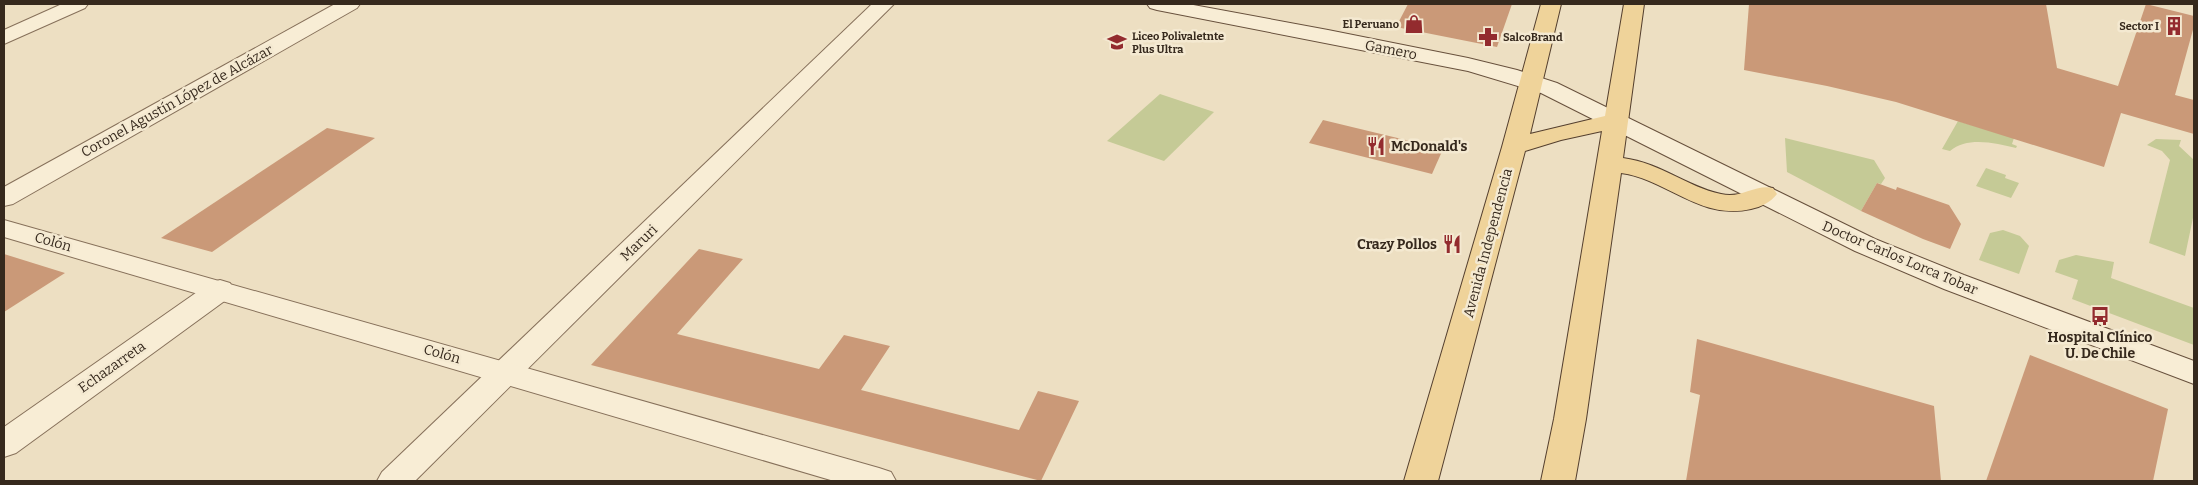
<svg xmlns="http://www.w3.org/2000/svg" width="2198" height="485" font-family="Bitter,serif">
<rect width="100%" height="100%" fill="#eddfc2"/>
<!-- green -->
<g fill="#c5ca96">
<path d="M1160 94 1214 112 1164 161 1107 141Z"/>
<path d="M1958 121 2014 138 2012 144 2017 146 2016 148C1996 143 1967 136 1950 151L1942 149Z"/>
<path d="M1785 138 1874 160 1885 178 1881 184 1877 183 1861 211 1787 172Z"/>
<path d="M2156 139 2181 140 2179 146 2194 160V213L2185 256 2149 243 2170 160 2162 151 2147 145Z"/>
<path d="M1986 168 2006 175 2005 178 2019 183 2011 198 1976 186Z"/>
<path d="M2003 230 2020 236 2029 246 2019 274 1979 260 1990 233Z"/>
<path d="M2076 255 2114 262 2111 278 2194 308V345L2072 299 2078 280 2055 272 2059 260Z"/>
</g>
<!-- building -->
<g fill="#ca9978">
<path d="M1408 4H1512L1497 47 1396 27Z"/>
<path d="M1749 4H2046L2057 68 2118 86 2146 4 2194 16V26L2175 95 2194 100V134L2121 113 2104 167 1896 102 1827 86 1744 70Z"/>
<path d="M1323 120 1443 149 1432 174 1309 143Z"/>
<path d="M327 128 375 138 212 252 161 238Z"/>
<path d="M1877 183 1896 190 1897 187 1949 205 1961 224 1950 249 1923 239 1861 211Z"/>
<path d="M699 249 743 259 677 334 819 369 844 335 890 346 861 390 1019 430 1038 391 1079 401 1041 481 591 365Z"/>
<path d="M4 254 65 273 4 312Z"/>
<path d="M1697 339 1934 406 1941 481H1686L1700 395 1690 392Z"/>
<path d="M2030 355 2168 409 2153 481H1986Z"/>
</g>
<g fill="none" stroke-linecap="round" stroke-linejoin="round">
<!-- minor casing -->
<g stroke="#86705a" stroke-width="2">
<g id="minor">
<path d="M62 4H88L85 8 4 44V30Z"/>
<path d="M335 4H360L357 8 13 204 4 206V187Z"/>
<path d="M872 4H894L415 481H377L382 472Z"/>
<path d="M220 280 230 283 234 290 230 297 16 453 4 457V427L210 283Z"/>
</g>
</g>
<!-- tertiary casing -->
<g stroke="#86705a" stroke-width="2">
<path id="tertiary" d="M4 220 879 468 891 472 896 481H834L4 237Z"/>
</g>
<!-- secondary casing -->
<g stroke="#68513d" stroke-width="2">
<path id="secondary" d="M1147 4H1188L1328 30 1468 58 1517 70 1557 83 1875 239 1964 275 2194 361V384L1944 289 1855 251 1541 93 1468 71 1157 10 1150 8Z"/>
</g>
<!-- primary casing -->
<g stroke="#543f2e" stroke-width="2">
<path id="primary" d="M1541 4H1561L1530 134 1605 116 1624 4H1644L1623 158C1661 163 1687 187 1721 194 1742 199 1754 184 1773 188L1777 194C1771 202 1761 207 1751 209 1700 221 1667 179 1621 173L1586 419 1575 481H1541L1554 419 1602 131 1561 140 1525 151 1438 481H1404L1502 147Z"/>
</g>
<!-- minor -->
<use href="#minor" fill="#f8edd5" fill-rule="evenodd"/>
<!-- tertiary -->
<use href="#tertiary" fill="#f8edd5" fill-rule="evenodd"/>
<!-- secondary -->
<use href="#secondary" fill="#f8edd5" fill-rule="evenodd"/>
<!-- primary -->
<use href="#primary" fill="#efd39a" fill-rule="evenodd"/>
</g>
<!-- icons -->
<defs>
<g id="shop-bare" transform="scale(1.5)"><path d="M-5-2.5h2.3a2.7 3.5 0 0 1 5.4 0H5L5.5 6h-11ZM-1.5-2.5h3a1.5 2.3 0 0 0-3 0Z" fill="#932b2e" stroke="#f4e9d1" stroke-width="2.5" paint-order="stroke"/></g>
<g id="building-bare" transform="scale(1.5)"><path d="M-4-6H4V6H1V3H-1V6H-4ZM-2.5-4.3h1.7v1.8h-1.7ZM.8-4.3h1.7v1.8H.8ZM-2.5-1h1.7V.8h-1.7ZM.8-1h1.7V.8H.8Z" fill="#932b2e" stroke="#f4e9d1" stroke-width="2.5" paint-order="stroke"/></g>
<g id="pharmacy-bare" transform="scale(1.5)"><path d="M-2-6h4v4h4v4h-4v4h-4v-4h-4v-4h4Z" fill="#932b2e" stroke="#f4e9d1" stroke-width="2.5" paint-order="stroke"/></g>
<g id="school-bare" transform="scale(1.5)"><path d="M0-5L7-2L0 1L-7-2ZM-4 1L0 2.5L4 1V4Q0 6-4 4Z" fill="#932b2e" stroke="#f4e9d1" stroke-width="2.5" paint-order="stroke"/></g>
<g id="restaurant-bare" transform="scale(1.5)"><path d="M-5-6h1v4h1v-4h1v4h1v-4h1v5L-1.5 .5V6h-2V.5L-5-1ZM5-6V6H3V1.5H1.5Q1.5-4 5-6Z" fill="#932b2e" stroke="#f4e9d1" stroke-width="2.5" paint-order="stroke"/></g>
<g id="bus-bare" transform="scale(1.5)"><path d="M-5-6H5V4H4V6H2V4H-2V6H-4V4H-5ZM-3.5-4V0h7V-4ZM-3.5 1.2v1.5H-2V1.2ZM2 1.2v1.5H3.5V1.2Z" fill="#932b2e" stroke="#f4e9d1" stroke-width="2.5" paint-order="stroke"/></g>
</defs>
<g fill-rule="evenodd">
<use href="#shop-bare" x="1414" y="24"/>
<use href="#building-bare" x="2174" y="26"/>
<use href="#pharmacy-bare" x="1488" y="37"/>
<use href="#school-bare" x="1117" y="42"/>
<use href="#restaurant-bare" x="1376" y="146"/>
<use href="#restaurant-bare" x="1452" y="244"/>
<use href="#bus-bare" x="2100" y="316"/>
</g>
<g text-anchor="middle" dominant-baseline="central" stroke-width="5" stroke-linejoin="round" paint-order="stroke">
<!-- far-poi labels -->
<g font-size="11" font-weight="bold" fill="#36291d" stroke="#f4e9d1" text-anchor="end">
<text x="1399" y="24">El Peruano</text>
<text x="2159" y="26">Sector I</text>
<text x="1132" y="36" text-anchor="start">Liceo Polivaletnte<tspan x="1132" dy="13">Plus Ultra</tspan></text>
<text x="1503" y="37" text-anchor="start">SalcoBrand</text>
</g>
<!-- street labels -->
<g font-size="14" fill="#36291d" stroke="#f4e9d1">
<text transform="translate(1391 50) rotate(11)">Gamero</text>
<text transform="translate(177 101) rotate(-29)">Coronel Agustín López de Alcázar</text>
<text transform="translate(53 242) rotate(16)">Colón</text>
<text transform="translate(639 243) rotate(-44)">Maruri</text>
<text transform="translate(1488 243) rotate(-75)">Avenida Independencia</text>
<text transform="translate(1900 258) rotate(23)">Doctor Carlos Lorca Tobar</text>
<text transform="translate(442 354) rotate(16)">Colón</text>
<text transform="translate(112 367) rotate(-35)">Echazarreta</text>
</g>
<!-- poi labels -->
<g font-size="14" font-weight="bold" fill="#36291d" stroke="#f4e9d1" text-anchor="start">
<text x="1391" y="146">McDonald's</text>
<text x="1437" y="244" text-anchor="end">Crazy Pollos</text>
<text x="2100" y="337" text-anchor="middle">Hospital Clínico<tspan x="2100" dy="16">U. De Chile</tspan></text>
</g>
</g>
<!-- border -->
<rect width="2198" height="485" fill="none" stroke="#36291d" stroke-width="10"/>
</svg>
